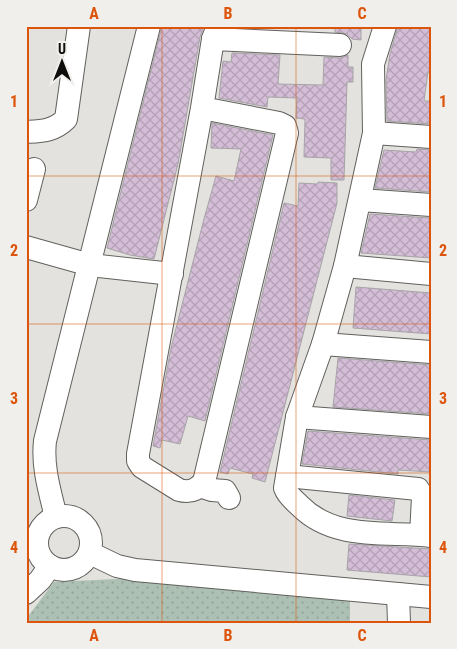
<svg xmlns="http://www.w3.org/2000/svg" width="457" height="649" font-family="'Roboto Condensed',sans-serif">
<defs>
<pattern id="grass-dots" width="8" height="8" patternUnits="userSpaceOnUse" patternTransform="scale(1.25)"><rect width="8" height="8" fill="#adc0b4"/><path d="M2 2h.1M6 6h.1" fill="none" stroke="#94a49a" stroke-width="1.8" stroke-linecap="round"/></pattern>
<pattern id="building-cross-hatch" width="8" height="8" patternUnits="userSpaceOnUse" patternTransform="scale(1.25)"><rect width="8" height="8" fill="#d4bdd7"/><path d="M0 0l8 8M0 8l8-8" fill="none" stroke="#b5a1b7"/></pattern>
</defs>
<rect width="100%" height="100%" fill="#e3e2de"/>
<!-- grass -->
<path fill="url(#grass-dots)" d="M136 578 350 599V623H26V619L54 582Z"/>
<!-- building -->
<g fill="url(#building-cross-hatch)" stroke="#a6a4a7">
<path d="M162 26H204L200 37 178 164 154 259 130 255 107 248Z"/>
<path d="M335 26H361V40L352 39 347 34 335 32Z"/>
<path d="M398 26H431V73L428 72 424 101H431V124L387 121 386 80 390 54Z"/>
<path d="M232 53 280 55 278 84 323 85 324 57 340 58 348 55V67H353V82H347L344 180H331V158L304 157 305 119 296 118 297 98 268 97 267 107 219 98 223 61 231 62Z"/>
<path d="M212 123 273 135 205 421 188 416 180 444 162 440 160 448 153 446 171 348 204 219 216 176 234 181 241 149 211 148Z"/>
<path d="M417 149 431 150V192L375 188 384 150 416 152Z"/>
<path d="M318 182 337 183V203L265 482 252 478 253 474 230 468 228 474 220 472 284 203 298 206 299 183 318 184Z"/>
<path d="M370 214 431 218V258L361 253Z"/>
<path d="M356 287 431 293V334L353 328Z"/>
<path d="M338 358 431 365V414L333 407Z"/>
<path d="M308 431 431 440V472L398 470V474L302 464Z"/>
<path d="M349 495 395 500 392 521 347 516Z"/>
<path d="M349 544 431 549V577L347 570Z"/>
</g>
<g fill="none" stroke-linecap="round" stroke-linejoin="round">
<!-- minor casing -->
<g stroke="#61605d" stroke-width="24">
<g id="minor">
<path d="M385 26 373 64 374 133 345 266 323 344 297 417 285 488C288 496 294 500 300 506 335 541 386 531 431 536"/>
<path d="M213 39 340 45"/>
<path d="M202 108 279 123 285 126 287 133 204 482C197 490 190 493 179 490L142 467 138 461V454L202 108 213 39 218 26"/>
<path d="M26 132C42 131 54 131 66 119L79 26"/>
<path d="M374 133 431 137"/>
<path d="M26 200 34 169"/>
<path d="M360 200 431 205"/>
<path d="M26 247 90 265 172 274"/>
<path d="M345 266 431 274"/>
<path d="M323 344 431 352"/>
<path d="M297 417 431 427"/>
<path d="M287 476 418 489 423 497 421 535"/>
<path d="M200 486 212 490 225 491 229 498"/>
<circle cx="64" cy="543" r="27"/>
<path d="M56 517C50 492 42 467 45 441L149 26"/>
<path d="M90 553 117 566 135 570 431 597"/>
<path d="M26 593 40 580 50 566"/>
<path d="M398 594 399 623"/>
</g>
</g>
<!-- minor -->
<use href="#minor" stroke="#fff" stroke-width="22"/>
</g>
<!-- grid -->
<path fill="none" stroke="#dd550c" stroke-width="1" stroke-opacity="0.55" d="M162 26V623M296 26V623M26 176H431M26 324H431M26 473H431"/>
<!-- border -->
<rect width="457" height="649" fill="none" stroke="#f0efeb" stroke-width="55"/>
<!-- north arrow -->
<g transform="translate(62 62)" stroke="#f0efeb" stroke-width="4" paint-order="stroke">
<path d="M0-4L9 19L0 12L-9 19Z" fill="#0e0d0c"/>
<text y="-8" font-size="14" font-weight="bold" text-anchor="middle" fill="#0e0d0c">U</text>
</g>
<rect x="28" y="28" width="402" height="594" fill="none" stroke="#dd550c" stroke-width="2"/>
<g font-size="16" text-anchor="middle" font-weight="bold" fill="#dd550c">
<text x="94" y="19">A</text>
<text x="228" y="19">B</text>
<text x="362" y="19">C</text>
<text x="14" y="107">1</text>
<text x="443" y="107">1</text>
<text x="14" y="256">2</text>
<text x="443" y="256">2</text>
<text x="14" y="404">3</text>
<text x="443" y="404">3</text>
<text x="14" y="553">4</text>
<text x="443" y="553">4</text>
<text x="94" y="641">A</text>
<text x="228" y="641">B</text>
<text x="362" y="641">C</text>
</g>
</svg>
